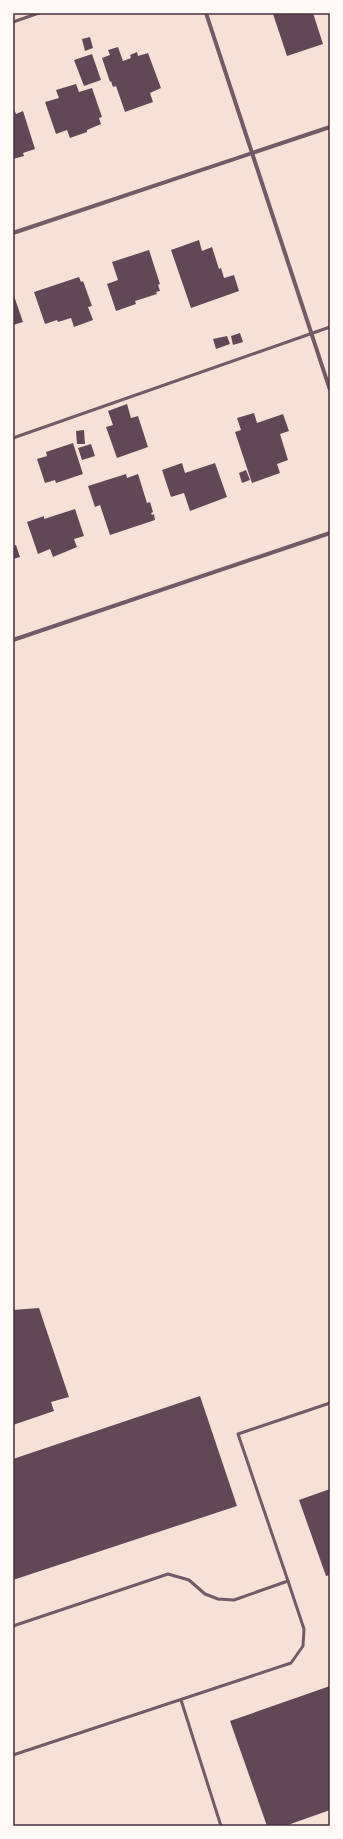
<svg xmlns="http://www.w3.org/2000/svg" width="343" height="1839" font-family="'Nunito Sans',sans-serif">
<rect width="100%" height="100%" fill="#f7e1d7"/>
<!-- building -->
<g fill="#644757">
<path d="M275 13H313L323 44 287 56 273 14Z"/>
<path d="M90 37 93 48 85 51 82 39Z"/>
<path d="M118 47 123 61 131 58 130 55 137 52 138 56 148 53 161 88 150 93 153 102 125 112 116 86 113 87 111 81 110 82 102 58 110 55 108 50Z"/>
<path d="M92 54 101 80 84 86 74 60Z"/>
<path d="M76 84 79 92 92 88 102 117 99 118 101 124 87 130V132L70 138 67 130 56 134 45 102 59 98 56 90Z"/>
<path d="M13 107 16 114 23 111 35 149 23 153 24 156 13 159Z"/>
<path d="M199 240 202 251 212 247 219 269 221 268 224 278 234 275 239 291 191 308 171 250Z"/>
<path d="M149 250 160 284 158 285 160 291 156 292 157 294 135 301 136 304 116 311 107 284 118 280 112 262Z"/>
<path d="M79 277 81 282 83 281 92 306 88 307 93 320 74 327 71 318 58 322 57 320 45 324 34 292Z"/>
<path d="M13 293 23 322 13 325Z"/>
<path d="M240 333 243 342 233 345 231 336Z"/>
<path d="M227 336 230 344 216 349 213 339Z"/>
<path d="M127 404 131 418 138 416 148 447 117 458 106 427 113 425 108 411Z"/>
<path d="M254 413 257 423 283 414 289 431 280 434 288 460 277 464 280 473 252 483 235 432 241 430 237 418Z"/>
<path d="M84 430 85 444H77L76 431Z"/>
<path d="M73 443 83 474 56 483 55 480 45 483 37 459 47 456 46 452Z"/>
<path d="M91 444 95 456 82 460 78 448Z"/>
<path d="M182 463 185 473 215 463 227 497 190 511 184 493 171 497 162 470Z"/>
<path d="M246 470 250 480 242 483 239 473Z"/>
<path d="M126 474 127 478 138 474 147 503 150 502 153 512 151 513 152 515 154 514 155 520 110 535 100 505 95 507 88 486Z"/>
<path d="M75 509 84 536 74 539 77 547 53 557 50 549 38 554 27 522 44 516V519Z"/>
<path d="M16 545 20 557 13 559V546Z"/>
<path d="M39 1308 69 1397 51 1402 54 1411 13 1425V1310Z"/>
<path d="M200 1396 237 1506 13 1580V1459Z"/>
<path d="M330 1489V1575L326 1576 299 1500Z"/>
<path d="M330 1686V1810L285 1826H267L230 1721Z"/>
</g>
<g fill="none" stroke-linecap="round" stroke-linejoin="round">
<!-- service -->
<g stroke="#755966" stroke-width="3">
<path d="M13 22 39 13"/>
<path d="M13 438 330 327"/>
<path d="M288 1581 238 1434 330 1403"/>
<path d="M13 1626 168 1574 189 1580 205 1594 218 1599 234 1600 288 1581 304 1629 303 1646 291 1663 13 1755"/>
<path d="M181 1700 221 1826"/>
</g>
<!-- minor -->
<g stroke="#755966" stroke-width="4">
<path d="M206 13 330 390"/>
<path d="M13 233 330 127"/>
<path d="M13 640 330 533"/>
</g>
</g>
<!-- border -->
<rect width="343" height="1839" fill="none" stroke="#fffaf5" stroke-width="28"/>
<rect x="14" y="14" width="315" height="1811" fill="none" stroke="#4a2c40" stroke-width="1.5"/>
</svg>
